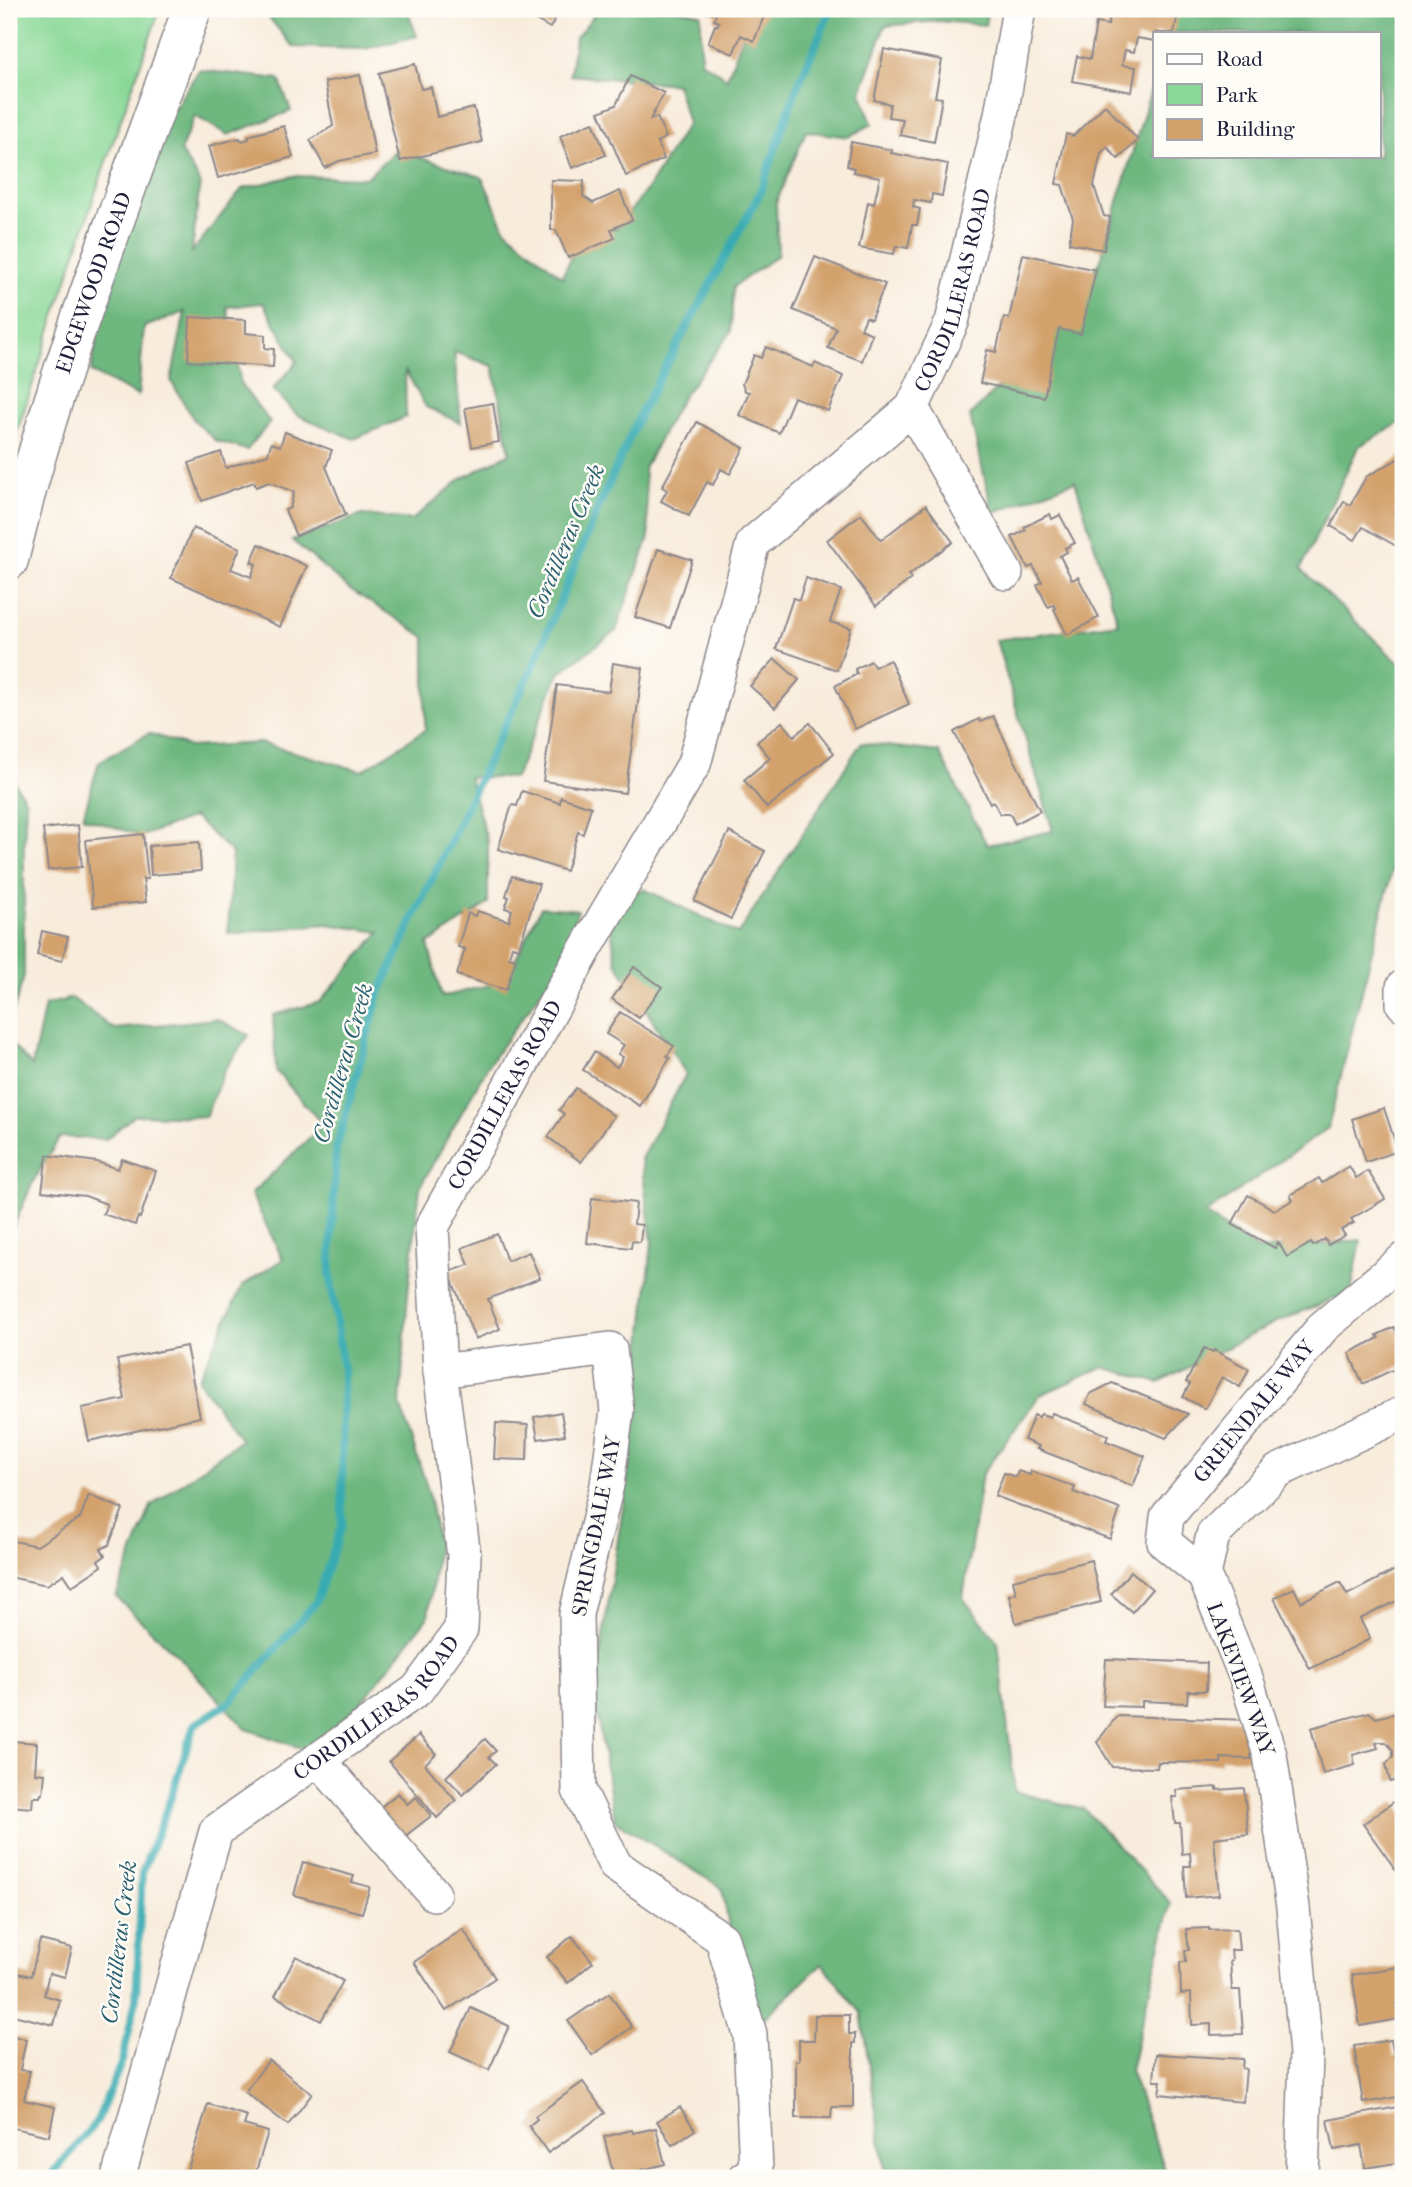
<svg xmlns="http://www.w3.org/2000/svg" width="1412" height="2187" font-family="'IM FELL French Canon',serif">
<rect width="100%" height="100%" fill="#fdfcf7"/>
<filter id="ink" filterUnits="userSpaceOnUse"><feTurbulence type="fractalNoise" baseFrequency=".0143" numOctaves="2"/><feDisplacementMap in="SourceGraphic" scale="14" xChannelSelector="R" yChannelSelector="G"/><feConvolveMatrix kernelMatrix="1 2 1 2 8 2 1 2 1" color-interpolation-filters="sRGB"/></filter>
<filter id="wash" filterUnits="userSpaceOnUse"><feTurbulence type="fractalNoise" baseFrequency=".00686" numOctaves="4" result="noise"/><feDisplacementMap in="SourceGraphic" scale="28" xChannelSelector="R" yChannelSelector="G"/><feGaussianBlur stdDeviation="1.57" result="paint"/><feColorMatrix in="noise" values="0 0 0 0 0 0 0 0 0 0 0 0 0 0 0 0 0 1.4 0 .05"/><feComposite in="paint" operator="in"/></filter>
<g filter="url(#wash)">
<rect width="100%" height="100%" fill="#f8ecdb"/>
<!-- green -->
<path fill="#89d897" stroke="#567d69" stroke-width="2" d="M9 9H160L102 173 9 456Z"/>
<!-- forest -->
<g fill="#6eb880" stroke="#486d5e" stroke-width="2">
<path d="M262 9H407L417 36 365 49 293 47Z"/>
<path d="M599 9H676L701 14V61L727 78 753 9H988L985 25 939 21 885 26 861 92 872 124 848 137 806 131 776 203 778 255 733 287 731 332 681 399 644 468 649 537 616 631 559 673 515 778 469 777 488 844V904L428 944 442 997 505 981 541 907 578 910 557 969 489 1064 420 1187 408 1293 400 1404 428 1490 438 1543 428 1617 362 1702 309 1751 246 1729 181 1659 116 1597 151 1506 241 1440 198 1380 242 1286 283 1259 251 1194 323 1125 276 1071 273 1015 320 1002 380 932 327 924 228 934 232 853 194 817 142 836 83 817 99 762 149 733 190 747 261 743 362 771 425 730V637L348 588 292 540 362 515 412 520 461 479 510 453 493 366 454 352 461 423 426 407 405 370 406 417 354 439 297 415 273 389 297 362 263 303 227 307 241 385 270 422 247 450 216 441 194 420 171 381 185 312 144 327 138 396 91 372 105 291 157 135 199 70 279 79 291 111 228 135 195 116 180 151 200 182 192 252 242 189 293 176 366 178 396 150 482 177 505 229 562 277 581 235 617 228 648 188 688 123 676 84 570 75 575 39Z"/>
<path d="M1175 9H1403V421L1358 447 1301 569 1403 667V832L1400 839 1328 1128 1205 1214 1258 1250 1361 1240 1351 1292 1274 1323 1159 1383 1103 1367 1040 1395 982 1474 963 1598 998 1642 1015 1792 1084 1809 1171 1903 1130 2070 1168 2178H886L861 2013 822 1964 748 2033 722 1888 615 1821 594 1696 631 1454 652 1242 641 1159 686 1074 616 962 607 902 644 889 738 934 861 743 939 752 987 845 1053 831 996 640 1118 623 1075 481 993 513 970 416 1023 362 1100 262 1155 76V156H1379V33H1167Z"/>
<path d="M9 773 26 801 24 846V976L9 1025Z"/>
<path d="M72 998 114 1029 217 1019 249 1035 225 1069 205 1117 135 1115 106 1139 60 1137 34 1180 9 1236V1042L32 1066 45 1005Z"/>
</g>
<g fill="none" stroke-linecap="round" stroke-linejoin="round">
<!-- stream -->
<path stroke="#39abb2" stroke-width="8" d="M49 2178 97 2121 122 2061 136 2000 142 1873 170 1800 194 1725 230 1702 316 1602 342 1525 343 1370 330 1274 336 1150 378 997 412 921 535 662 600 504 641 412 760 193 796 90 831 9"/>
</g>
<g id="blocks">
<!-- building -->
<g fill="#d3a16c">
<path d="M516 9H561L550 28Z"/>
<path d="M711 9H767L754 41 741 35 733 54 708 43 715 25 717 26 719 22 714 20 716 14 710 12Z"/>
<path d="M1111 9 1154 16 1155 14 1177 18 1174 33H1155V41L1137 38 1134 52 1125 50 1122 65 1136 67 1132 92 1072 81 1077 56 1090 59 1096 23 1108 25Z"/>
<path d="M884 49 942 60 935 97 942 98 934 142 900 135 903 119 888 117 890 104 874 100Z"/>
<path d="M415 64 421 89 431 87 437 117 474 108 482 142 400 161 379 73Z"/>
<path d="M360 75 375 154 339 161 325 168 310 140 333 126 325 82Z"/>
<path d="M630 76 664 93 650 120 657 117 666 137 657 142 664 159 626 176 599 112 616 105Z"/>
<path d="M1105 105 1138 140 1118 159 1107 147 1101 153 1094 186 1104 216 1110 217 1104 250 1069 243 1073 219 1062 185 1056 184 1066 134 1073 136Z"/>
<path d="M593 122 606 155 572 168 560 136Z"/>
<path d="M284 126 293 157 218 178 209 146 240 138 241 141 249 139 248 136Z"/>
<path d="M851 142 892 150 891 153 948 164 942 196 932 194 931 203 914 200 913 207 920 209 917 225H912L908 248 896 246 894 254 859 248 868 202 874 204 880 177 853 172 854 168 847 166Z"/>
<path d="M551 180 584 181 583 196 593 203 620 191 632 220 611 229 615 238 568 258 556 230H551Z"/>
<path d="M1023 254 1096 270 1081 334 1059 329 1044 397 980 383 987 350 996 352 1004 317 1009 319Z"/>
<path d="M815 257 885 284 871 319 866 317 861 329 872 334 862 361 828 348 836 328 793 310Z"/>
<path d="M190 317 246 320V333L265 335V348L274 349 273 367 188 361Z"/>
<path d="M766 347 813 367 815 363 843 376 828 411 794 397 779 433 739 415 749 392 745 391 742 384 754 355 761 358Z"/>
<path d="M493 403 499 442 472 447 465 408Z"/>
<path d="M697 422 744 448 730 474 721 469 713 485 707 482 689 516 661 501 667 490 662 487Z"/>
<path d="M285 432 332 450 326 467 346 515 296 536 285 510 290 508 294 492 269 482 256 487 254 482 202 501 189 463 221 452 226 468 268 454 271 443 280 446Z"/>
<path d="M1403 456V503L1395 512 1403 517V534L1396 546 1363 527 1355 540 1331 526 1344 501 1350 505 1366 477Z"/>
<path d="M926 505 953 542 909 575 911 579 876 606 827 540 861 514 881 540Z"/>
<path d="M1050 514 1052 519 1060 515 1075 543 1065 548 1067 552 1060 556 1072 580 1078 577 1099 617 1067 635 1054 609 1056 608 1054 605 1048 607 1037 585 1042 582 1033 566 1028 568 1012 537 1026 530 1024 527Z"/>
<path d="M193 528 240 548 231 569 251 577 256 564 251 562 259 544 307 566 280 627 171 578Z"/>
<path d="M658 549 692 560 670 628 635 617Z"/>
<path d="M806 578 841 590 830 622 851 628 837 670 776 649 793 598 799 600Z"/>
<path d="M775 659 799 680 775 708 750 686Z"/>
<path d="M890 660 909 704 855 729 835 686 857 674 855 669 871 661 874 667Z"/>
<path d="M613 663 643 668 625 793 543 781 557 685 609 692Z"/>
<path d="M993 716 1040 811 1015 824 1010 814H1000L993 801 990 803 954 732 979 719 981 722Z"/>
<path d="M782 722 794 736 810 723 834 753 767 808 744 780 770 758 757 742Z"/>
<path d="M522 791 560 803 561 797 591 807 583 834 578 832 566 871 498 849 512 805 517 806Z"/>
<path d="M78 825 82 867 48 870 43 829Z"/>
<path d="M729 832 765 851 731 919 694 901Z"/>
<path d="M143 834 148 879H143L146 902 93 907 86 840Z"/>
<path d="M199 842 201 871 151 875 149 846Z"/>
<path d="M512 876 539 884 519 948 512 946 509 957 516 959 506 990 457 975 465 949 458 947 468 913 475 916 477 911 509 921 512 910 505 908 509 897 506 896Z"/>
<path d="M42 931 68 937 62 961 37 955Z"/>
<path d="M634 967 662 987 639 1018 612 999Z"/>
<path d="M620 1012 674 1046 667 1056 670 1058 640 1106 583 1070 594 1052 617 1067 623 1057 618 1054 624 1045 606 1034Z"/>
<path d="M576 1088 614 1116 581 1162 548 1137 564 1114 559 1110Z"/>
<path d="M1384 1108 1398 1151 1366 1162 1352 1119Z"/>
<path d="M47 1155 97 1162 118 1169 122 1159 156 1171 140 1218 138 1217 135 1225 103 1214 107 1204 85 1196 42 1191Z"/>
<path d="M1349 1166 1356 1178 1368 1171 1385 1199 1351 1219 1354 1223 1341 1230 1345 1235 1328 1245 1325 1239 1313 1246 1311 1243 1287 1257 1278 1242 1275 1248 1232 1224 1248 1195 1275 1210 1293 1200 1290 1195 1319 1178 1322 1183Z"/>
<path d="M592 1198 636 1203 634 1224 642 1225 640 1242 632 1241 631 1248 587 1243Z"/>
<path d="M497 1234 507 1261 529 1252 540 1278 488 1299 500 1329 475 1339 449 1272 469 1265 462 1248Z"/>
<path d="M1394 1327 1396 1331 1403 1327V1349L1401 1350 1403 1365 1363 1384 1349 1353 1379 1338 1377 1335Z"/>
<path d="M186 1346 200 1417 89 1441 82 1408 125 1399 117 1360Z"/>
<path d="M1204 1348 1213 1352 1214 1350 1249 1369 1240 1387 1222 1377 1205 1409 1183 1397 1190 1384 1186 1382Z"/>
<path d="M1112 1383 1188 1414 1166 1438 1086 1404 1090 1394Z"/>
<path d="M561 1412 565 1435 538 1439 534 1417Z"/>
<path d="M1052 1413 1108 1435 1106 1441 1145 1456 1133 1486 1037 1449 1039 1446 1024 1440 1034 1415 1039 1417 1041 1414 1050 1417Z"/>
<path d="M496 1423 528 1425 527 1460 494 1459Z"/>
<path d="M1018 1471 1030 1475 1031 1471 1075 1487 1073 1492 1120 1509 1110 1539 995 1496 1004 1473 1016 1477Z"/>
<path d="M89 1495 123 1509 109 1545 101 1549 105 1556 98 1561 102 1566 72 1586 64 1574 47 1585 9 1577V1540L37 1546 80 1518Z"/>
<path d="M1091 1560 1101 1602 1016 1623 1009 1595 1016 1593 1013 1580Z"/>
<path d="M1403 1566V1598L1360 1619 1370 1639 1310 1669 1274 1598 1294 1588 1301 1602 1340 1582 1347 1595Z"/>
<path d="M1131 1571 1152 1589 1132 1612 1111 1594Z"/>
<path d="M1106 1659 1207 1663 1206 1691H1188L1187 1703 1142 1701V1707L1103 1706Z"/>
<path d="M1369 1712 1376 1718 1392 1714 1403 1720V1778L1390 1782 1386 1764 1393 1757V1750L1386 1742H1380L1376 1743 1378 1748 1353 1755 1355 1765 1323 1774 1311 1728Z"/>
<path d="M1117 1716 1252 1720 1251 1759 1221 1758V1763L1158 1762 1157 1768 1112 1767 1097 1742Z"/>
<path d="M419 1735 436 1754 425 1764 456 1801 437 1818 389 1761Z"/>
<path d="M485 1739 496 1751 489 1757 496 1764 463 1795 446 1777Z"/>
<path d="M12 1741 37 1743 35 1773 45 1774 43 1794H41L40 1797H33L32 1808 9 1806V1749L11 1750Z"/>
<path d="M1217 1787V1790L1244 1788 1248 1834 1214 1838 1219 1895 1186 1898 1184 1866H1191L1190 1853 1182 1854 1180 1823H1175L1172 1797H1177L1176 1790Z"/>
<path d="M398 1793 407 1804 416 1797 431 1816 400 1840 377 1810Z"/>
<path d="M1395 1801 1403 1813V1880L1363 1824Z"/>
<path d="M303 1862 354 1876 352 1882 370 1887 362 1913 294 1895Z"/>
<path d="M1209 1928V1930L1237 1929 1239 1950H1231L1232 1961H1230L1232 1990H1240L1243 2034 1211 2035V2024L1192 2025 1191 1993 1181 1994 1180 1962H1186L1185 1950H1189L1186 1929Z"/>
<path d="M463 1929 495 1978 446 2011 414 1962Z"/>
<path d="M572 1936 593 1962 568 1983 547 1957Z"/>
<path d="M40 1940 72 1948 65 1977 49 1973 44 1995 60 2000 54 2025 9 2014V1971L31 1976Z"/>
<path d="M296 1956 343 1981 321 2021 275 1996Z"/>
<path d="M1403 1966V2001L1396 2003 1399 2019 1360 2026 1352 1975Z"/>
<path d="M609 1993 632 2027 592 2055 568 2021Z"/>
<path d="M471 2008 509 2026 489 2070 450 2052Z"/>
<path d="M815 2015H849V2034H855V2043H853V2107H832L831 2118H796V2061H799V2040H814Z"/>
<path d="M9 2035 26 2039 20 2070 30 2071 24 2100 55 2107 49 2136 9 2127Z"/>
<path d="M1391 2040 1394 2056 1403 2055V2096L1363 2103 1354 2046Z"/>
<path d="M1156 2054 1243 2059 1242 2068 1246 2069 1243 2102 1159 2094 1161 2081H1154Z"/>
<path d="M269 2060 312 2094 288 2125 245 2092Z"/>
<path d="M583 2082 605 2113 548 2153 529 2126 537 2119 535 2116Z"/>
<path d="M208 2104 247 2116 244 2125 268 2132 254 2178H185Z"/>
<path d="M1403 2106 1402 2162 1365 2168 1361 2145 1334 2150 1328 2120Z"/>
<path d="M680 2107 695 2130 672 2145 657 2121Z"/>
<path d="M656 2128 665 2164 614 2177 604 2137 632 2130 633 2133Z"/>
</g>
</g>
</g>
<g filter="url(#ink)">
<use href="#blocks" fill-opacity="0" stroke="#8d878b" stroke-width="2"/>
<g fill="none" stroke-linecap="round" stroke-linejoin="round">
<!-- minor casing -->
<g stroke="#8d878b" stroke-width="36">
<g id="minor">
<path d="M912 408 1006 573"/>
<path d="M1403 987V1004"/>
<path d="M440 1371 610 1349 617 1411 607 1485 576 1614 579 1790 615 1865 722 1939 750 2034 756 2170 744 2178"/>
<path id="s1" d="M1204 1575 1164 1542 1167 1517 1323 1327 1403 1260"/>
<path d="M318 1759 434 1894"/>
<path id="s2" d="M118 2178 216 1831 417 1690 461 1629 464 1556 440 1371 432 1227 583 953 694 764 753 543 912 408 952 322 1001 115 1019 9"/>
<path d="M1302 2178 1306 2054 1293 1907 1270 1755 1246 1678 1204 1575 1213 1535 1278 1471 1403 1413"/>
</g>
</g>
<!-- major casing -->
<g stroke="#8d878b" stroke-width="41">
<g id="major">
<path id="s3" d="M9 560C54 371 127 191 192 9"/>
</g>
</g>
<!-- minor -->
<use href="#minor" stroke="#fff" stroke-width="33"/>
<!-- major -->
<use href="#major" stroke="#fff" stroke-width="38"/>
</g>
</g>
<g text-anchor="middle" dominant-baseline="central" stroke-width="5" stroke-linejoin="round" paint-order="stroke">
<!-- street labels -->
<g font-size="21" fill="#22223b" stroke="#fdfcf7">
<text stroke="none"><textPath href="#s3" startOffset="290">EDGEWOOD ROAD</textPath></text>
<text stroke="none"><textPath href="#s2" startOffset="2180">CORDILLERAS ROAD</textPath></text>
<text stroke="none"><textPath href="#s2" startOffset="1236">CORDILLERAS ROAD</textPath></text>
<text stroke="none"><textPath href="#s1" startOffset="214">GREENDALE WAY</textPath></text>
<text transform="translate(596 1526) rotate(-79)">SPRINGDALE WAY</text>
<text transform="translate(1241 1679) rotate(70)">LAKEVIEW WAY</text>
<text stroke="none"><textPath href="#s2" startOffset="564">CORDILLERAS ROAD</textPath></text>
</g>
<!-- water labels -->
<g font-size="23" font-style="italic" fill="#2c6071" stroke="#fdfcf7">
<text transform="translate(566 541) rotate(-67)">Cordilleras Creek</text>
<text transform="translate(343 1063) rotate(-74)">Cordilleras Creek</text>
<text transform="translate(119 1942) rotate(-83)">Cordilleras Creek</text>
</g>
</g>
<!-- margin -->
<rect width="1412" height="2187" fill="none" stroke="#fdfcf7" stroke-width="35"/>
<!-- legend -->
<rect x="1153" y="32" width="228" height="126" fill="#fdfcf7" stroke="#a5a5ac" stroke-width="2"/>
<rect x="1167" y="54" width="35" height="10" fill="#ffffff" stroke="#a5a5ac" stroke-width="2"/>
<text x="1216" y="66" font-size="21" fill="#22223b">Road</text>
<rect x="1167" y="84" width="35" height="21" fill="#89d897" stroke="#a5a5ac" stroke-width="2"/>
<text x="1216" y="102" font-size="21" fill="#22223b">Park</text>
<rect x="1167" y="119" width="35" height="21" fill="#d3a16c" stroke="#a5a5ac" stroke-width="2"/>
<text x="1216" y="136" font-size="21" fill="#22223b">Building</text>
</svg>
